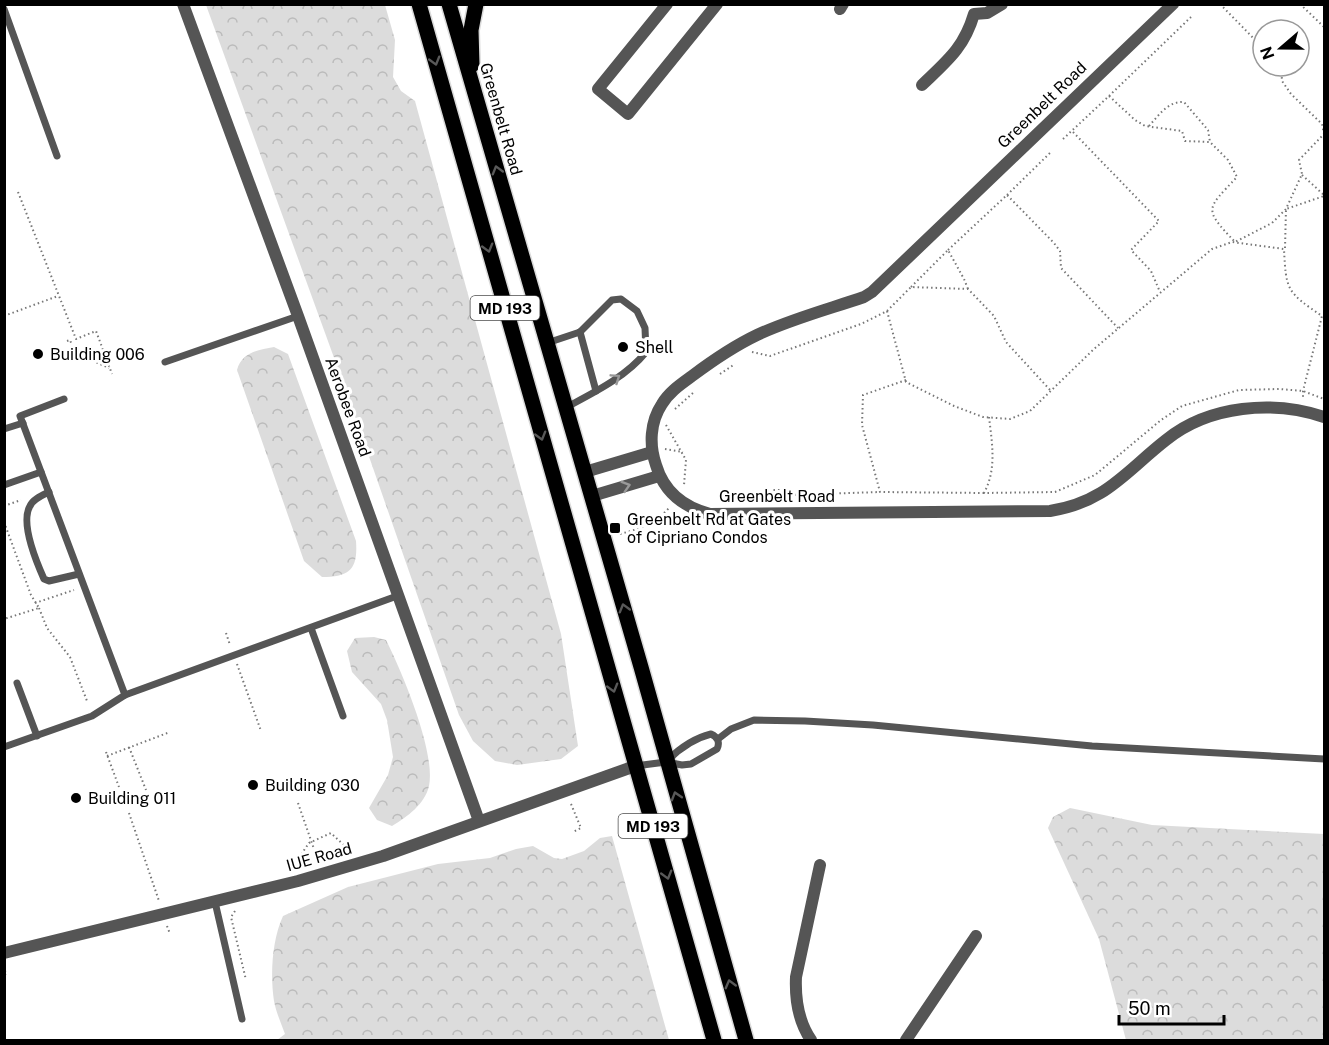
<svg xmlns="http://www.w3.org/2000/svg" width="1329" height="1045" font-family="'Public Sans',sans-serif">
<defs>
<pattern id="forest-crowns" width="20" height="18" patternUnits="userSpaceOnUse" patternTransform="scale(1.5)"><rect width="20" height="18" fill="#dcdcdc"/><path d="M2 6a3 3 0 1 1 6 0M12 15a3 3 0 1 1 6 0" fill="none" stroke="#bbb"/></pattern>
</defs>
<rect width="100%" height="100%" fill="#fff"/>
<!-- forest -->
<g fill="url(#forest-crowns)">
<path d="M206 5H385L395 40 393 77 401 91 415 101 561 634 578 746 561 759 517 765 495 761 473 741 459 715 349 399Z"/>
<path d="M274 347 288 354 356 541C358 569 350 577 322 577L304 561 237 370C242 352 258 350 274 347Z"/>
<path d="M374 637 386 640C402 672 436 752 429 786 425 804 407 817 392 826L377 820 369 808 388 775 393 757 387 720 381 704 352 672 347 651 355 638Z"/>
<path d="M1070 808 1152 825 1324 834V1040H1126L1099 939 1048 828 1053 817Z"/>
<path d="M612 836 669 1040H277L285 1034C281 1023 276 1012 274 1001 270 975 272 940 283 916L348 887 438 864 490 858 516 849 533 846 554 858 562 859 584 851 600 838Z"/>
</g>
<g fill="none" stroke-linecap="round" stroke-linejoin="round">
<!-- primary casing -->
<g stroke="#dbdbdb" stroke-width="18">
<g id="primary">
<path d="M419 4 714 1040"/>
<path d="M449 4 641 667 746 1040"/>
<path d="M472 65 471 30 476 4"/>
</g>
</g>
<!-- path -->
<g stroke="#777" stroke-width="2" stroke-dasharray="1.5 3" stroke-linecap="butt">
<path d="M32 4 34 8"/>
<path d="M1220 4 1263 48"/>
<path d="M1300 4 1324 27"/>
<path d="M1109 96 1191 17"/>
<path d="M1149 126C1159 115 1168 101 1184 102L1208 130 1210 142"/>
<path d="M1073 132 1159 221 1131 250 1151 271 1160 292"/>
<path d="M1063 139 1109 96 1135 120 1145 126 1182 131 1185 141 1210 142 1228 160 1237 177C1206 210 1203 208 1235 242L1272 223 1286 209 1302 174 1299 160 1324 134 1322 124 1291 94 1282 81 1281 66"/>
<path d="M1302 175 1324 195"/>
<path d="M18 192 76 339 96 331 112 374"/>
<path d="M1007 195 1051 152"/>
<path d="M1285 248 1286 209 1324 196"/>
<path d="M948 250 1007 195 1054 243 1060 251 1061 268 1118 328"/>
<path d="M911 287 948 250 964 279 968 289"/>
<path d="M887 311 906 382 954 406 983 417 1010 419 1030 411 1094 349 1212 249 1232 242 1284 249C1286 291 1287 292 1322 316L1303 391V398"/>
<path d="M4 316 58 296"/>
<path d="M67 341 70 340 75 353 109 368"/>
<path d="M752 352 770 356 861 324 887 311 911 287 968 289 994 316 1006 342 1051 391"/>
<path d="M720 374 735 364"/>
<path d="M906 380 863 395 862 425 880 492 984 493"/>
<path d="M675 409 693 393"/>
<path d="M989 417C992 443 997 469 984 493L1055 492 1095 475 1161 420 1182 406 1239 390 1279 389 1303 391 1324 399"/>
<path d="M666 425 686 460 684 485"/>
<path d="M665 449 683 452"/>
<path d="M771 502 772 490H781V494L788 495"/>
<path d="M789 502 788 495 880 492"/>
<path d="M4 506 21 500"/>
<path d="M4 522 31 595 39 608 4 619"/>
<path d="M620 534C642 528 653 525 669 508"/>
<path d="M35 603 74 590"/>
<path d="M39 608 47 628 70 657 87 701"/>
<path d="M226 633 230 645"/>
<path d="M237 664 261 731"/>
<path d="M129 747 146 790"/>
<path d="M106 752 119 787"/>
<path d="M107 756 170 732"/>
<path d="M298 803 314 849"/>
<path d="M571 804 581 828 573 832"/>
<path d="M129 813 159 901"/>
<path d="M291 869 309 843 331 833 351 852"/>
<path d="M235 911 231 917 246 980"/>
<path d="M167 926 170 934"/>
<path d="M4 966 6 975"/>
</g>
<!-- lane -->
<g stroke="#555" stroke-width="7">
<path d="M4 9 57 156"/>
<path d="M580 332 596 391"/>
<path d="M547 343 580 332 612 300 621 299 637 311 645 328 646 352C626 377 593 393 565 408"/>
<path d="M165 362 298 316"/>
<path d="M4 429 23 423"/>
<path d="M4 485 41 472"/>
<path d="M49 492C43 495 33 499 30 506 20 523 36 561 44 579L49 581 79 574"/>
<path d="M311 628 343 716"/>
<path d="M17 683 37 736"/>
<path d="M125 695 397 596"/>
<path d="M718 739 731 729 754 720 805 721 873 725 1092 746 1324 759"/>
<path d="M4 747 92 716 125 695 20 416 64 399"/>
<path d="M635 766 666 762 682 765 691 764 717 749C720 743 718 737 711 734 695 738 680 748 668 760"/>
<path d="M215 902 242 1019"/>
</g>
<!-- street -->
<g stroke="#555" stroke-width="12">
<path d="M183 4 298 316 479 821"/>
<path d="M667 4 598 89 628 114 717 4"/>
<path d="M1173 4 872 292 864 297C829 309 791 319 757 335 734 346 712 361 692 376 681 384 669 392 662 404 650 422 649 445 656 465 664 492 683 507 710 514L1050 511C1106 502 1125 472 1166 440 1209 405 1274 400 1324 417"/>
<path d="M840 9 843 4"/>
<path d="M922 85C947 61 964 48 974 14L987 13 1002 4"/>
<path d="M585 472 652 452"/>
<path d="M592 496 659 476"/>
<path d="M4 953 298 881 383 856 635 766"/>
<path d="M811 1040C798 1021 795 1000 796 977L820 865"/>
<path d="M906 1040 976 936"/>
</g>
<!-- primary -->
<use href="#primary" stroke="#000" stroke-width="15"/>
</g>
<!-- one-way arrows -->
<defs><path id="oneway-chevron" d="M-2-3.5L2.5 0L-2 3.5" fill="none" stroke-width="1.6" stroke-linecap="round" stroke-linejoin="round" transform="scale(1.5)"/></defs>
<g stroke="#595959">
<use href="#oneway-chevron" transform="translate(435 61) rotate(74)"/>
<use href="#oneway-chevron" transform="translate(497 170) rotate(-106)"/>
<use href="#oneway-chevron" transform="translate(488 248) rotate(74)"/>
<use href="#oneway-chevron" transform="translate(541 436) rotate(74)"/>
<use href="#oneway-chevron" transform="translate(624 608) rotate(-106)"/>
<use href="#oneway-chevron" transform="translate(613 688) rotate(74)"/>
<use href="#oneway-chevron" transform="translate(676 796) rotate(-107)"/>
<use href="#oneway-chevron" transform="translate(667 875) rotate(74)"/>
<use href="#oneway-chevron" transform="translate(730 984) rotate(-105)"/>
</g>
<g stroke="#999">
<use href="#oneway-chevron" transform="translate(616 378) rotate(-34)"/>
<use href="#oneway-chevron" transform="translate(626 486) rotate(-17)"/>
</g>
<!-- markers -->
<g fill="#000" stroke="#fff" stroke-width="2">
<circle cx="623" cy="347" r="6"/>
<circle cx="38" cy="354" r="6"/>
<rect x="609" y="522" width="12" height="12" rx="3"/>
<circle cx="253" cy="785" r="6"/>
<circle cx="76" cy="798" r="6"/>
</g>
<g text-anchor="middle" dominant-baseline="central" stroke-width="6" stroke-linejoin="round" paint-order="stroke">
<!-- shield labels -->
<g fill="#fff" stroke="#4c4c4c" stroke-width="1.5">
<rect x="470.5" y="296" width="69" height="24" rx="4.5"/>
<rect x="618.5" y="814" width="69" height="24" rx="4.5"/>
</g>
<g font-size="15" font-weight="bold" fill="#000">
<text x="505" y="308">MD 193</text>
<text x="653" y="826">MD 193</text>
</g>
<!-- street labels -->
<g font-size="16" fill="#000" stroke="#fff">
<text transform="translate(1042 105) rotate(-44)">Greenbelt Road</text>
<text transform="translate(501 119) rotate(74)">Greenbelt Road</text>
<text transform="translate(348 407) rotate(70)">Aerobee Road</text>
<text x="777" y="496">Greenbelt Road</text>
<text transform="translate(319 857) rotate(-16)">IUE Road</text>
</g>
<!-- poi labels -->
<g font-size="16" fill="#000" stroke="#fff" text-anchor="start">
<text x="635" y="347">Shell</text>
<text x="50" y="354">Building 006</text>
<text x="627" y="519">Greenbelt Rd at Gates<tspan x="627" dy="18">of Cipriano Condos</tspan></text>
<text x="265" y="785">Building 030</text>
<text x="88" y="798">Building 011</text>
</g>
</g>
<!-- border -->
<rect width="1329" height="1045" fill="none" stroke="#000000" stroke-width="12"/>
<!-- north arrow -->
<g transform="translate(1281 48) rotate(250)"><circle r="28" fill="#ffffff" stroke="#999999" stroke-width="1.5"/>
<path d="M0-4.5L10 22L0 15L-10 22Z" fill="#000000"/>
<text y="-9" font-size="16" font-weight="bold" text-anchor="middle" fill="#000000">N</text>
</g>
<!-- scale -->
<path d="M1119 1015v9h105v-9" fill="none" stroke="#000000" stroke-width="3"/>
<text x="1128" y="1015" font-size="18" fill="#000000" stroke="#ffffff" stroke-width="4.5" paint-order="stroke">50 m</text>
</svg>
